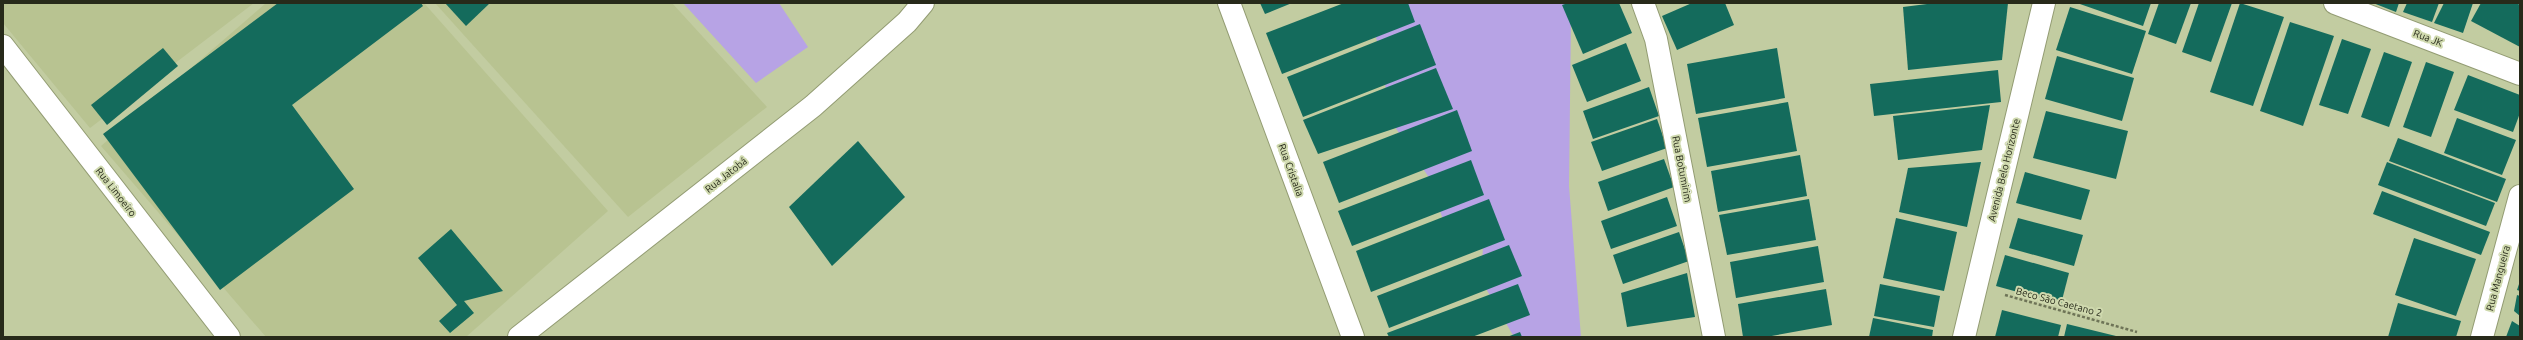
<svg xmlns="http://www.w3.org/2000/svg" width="2523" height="340" font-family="Ubuntu,sans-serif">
<rect width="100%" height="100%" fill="#c2cca1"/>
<!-- built -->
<g fill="#b8c391">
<path d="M3 3H254L90 128 3 23Z"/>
<path d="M266 3H424L608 211 466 337H266L101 146Z"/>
<path d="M435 3H672L767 107 628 217Z"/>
</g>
<!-- green -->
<g fill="#b7a3e5">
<path d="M683 3H779L808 47 756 83Z"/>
<path d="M1365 3H1567L1571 15 1569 186 1581 337H1514L1481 280 1483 247 1448 234 1428 176 1391 121 1379 47Z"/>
</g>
<!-- building -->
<g fill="#146b5c">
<path d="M278 3H421L423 6 292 105 354 189 220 290 103 134Z"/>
<path d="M445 3H490L466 26Z"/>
<path d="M1260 3H1292L1265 14Z"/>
<path d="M1344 3H1408L1415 22 1282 74 1266 33Z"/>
<path d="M1568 3H1619L1632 33 1583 54 1562 5Z"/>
<path d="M1692 3H1725L1734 25 1677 50 1662 16Z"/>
<path d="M1935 3H2008L2002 60 1908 70 1903 7Z"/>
<path d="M2077 3H2151L2143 26Z"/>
<path d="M2159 3H2191L2176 44 2148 34Z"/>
<path d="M2199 3H2232L2211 62 2182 52Z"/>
<path d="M2240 3 2284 17 2253 106 2210 92Z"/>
<path d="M2373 3H2399L2396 12Z"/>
<path d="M2407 3H2439L2432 22 2403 12Z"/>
<path d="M2444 3H2473L2463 33 2434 23Z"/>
<path d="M2481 3H2516L2520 5V47L2471 21Z"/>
<path d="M2070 7 2146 31 2132 74 2056 50Z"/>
<path d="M2290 22 2334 36 2303 126 2260 111Z"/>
<path d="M1420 24 1436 65 1303 117 1287 77Z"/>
<path d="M2342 39 2371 49 2348 114 2319 105Z"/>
<path d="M1626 43 1641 81 1587 102 1572 65Z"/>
<path d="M163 48 178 66 107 125 91 105Z"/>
<path d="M1777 48 1785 98 1696 114 1687 64Z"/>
<path d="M2384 52 2412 62 2389 127 2361 117Z"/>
<path d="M2057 56 2134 78 2122 121 2045 99Z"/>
<path d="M2426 62 2454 72 2431 137 2403 127Z"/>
<path d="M1436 68 1453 109 1318 154 1303 120Z"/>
<path d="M1998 70 2001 102 1874 116 1870 84Z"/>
<path d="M2468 75 2520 95V113L2513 132 2454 110Z"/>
<path d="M1649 87 1659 116 1593 139 1583 111Z"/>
<path d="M1788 102 1797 151 1707 167 1698 118Z"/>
<path d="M1990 105 1982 150 1898 160 1893 116Z"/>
<path d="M1457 110 1472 151 1339 203 1323 162Z"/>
<path d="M2046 111 2128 131 2116 179 2033 158Z"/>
<path d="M2457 118 2516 140 2502 175 2444 153Z"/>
<path d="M1657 119 1667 148 1602 171 1591 142Z"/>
<path d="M2398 138 2506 179 2497 202 2389 161Z"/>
<path d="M858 141 905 197 832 266 789 207Z"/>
<path d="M1800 155 1807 196 1718 212 1711 171Z"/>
<path d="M1664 159 1674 187 1608 211 1598 182Z"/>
<path d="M1471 160 1484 195 1352 246 1338 211Z"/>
<path d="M1981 162 1967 227 1899 212 1908 168Z"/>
<path d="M2387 162 2495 203 2486 226 2378 185Z"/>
<path d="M2025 172 2090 190 2081 220 2016 203Z"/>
<path d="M2382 191 2490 232 2481 255 2373 214Z"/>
<path d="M1667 197 1677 226 1611 249 1601 221Z"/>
<path d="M1489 199 1505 240 1371 292 1356 251Z"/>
<path d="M1809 199 1816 240 1727 255 1719 215Z"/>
<path d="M1896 218 1957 232 1944 291 1883 278Z"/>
<path d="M2018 218 2083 235 2074 266 2009 248Z"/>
<path d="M451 229 503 291 464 301 474 313 450 333 439 321 457 305 418 258Z"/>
<path d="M1679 232 1689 261 1623 284 1613 255Z"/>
<path d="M2414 238 2476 259 2456 316 2395 295Z"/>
<path d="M1509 245 1522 276 1389 328 1377 296Z"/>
<path d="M1818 246 1824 282 1736 298 1730 262Z"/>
<path d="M2005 255 2069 273 2061 304 1996 286Z"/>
<path d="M1687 273 1695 317 1627 327 1621 293Z"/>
<path d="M2520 281V291L2517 290Z"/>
<path d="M1518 284 1530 315 1472 337H1389L1387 333Z"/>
<path d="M1880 284 1940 296 1934 327 1874 316Z"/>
<path d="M1826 289 1832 325 1766 337H1743L1738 304Z"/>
<path d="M2517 295 2520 296V316L2514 311Z"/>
<path d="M2398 303 2461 321 2456 337H2388Z"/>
<path d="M2002 310 2061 325 2058 337H1995Z"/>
<path d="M1873 318 1933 330 1932 337H1869Z"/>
<path d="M2512 321 2520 326V337H2506Z"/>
<path d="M2067 324 2116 336V337H2064Z"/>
<path d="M1520 332 1522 337H1507Z"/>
</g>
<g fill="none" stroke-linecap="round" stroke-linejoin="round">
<!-- minor casing -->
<g stroke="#939c73" stroke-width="24">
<g id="minor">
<path d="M1229 3 1353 337"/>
<path d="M1643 3 1656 39 1714 337"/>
<path d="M2335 3 2520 74"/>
<path d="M3 46 229 337"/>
<path d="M519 337 813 106 907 22 923 3"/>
<path d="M1964 337 2044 3"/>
<path d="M2482 337 2520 196"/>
</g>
</g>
<!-- path -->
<path stroke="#6e7457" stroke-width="2.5" stroke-dasharray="3 2" stroke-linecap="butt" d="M2005 295 2137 332"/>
<!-- minor -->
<use href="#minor" stroke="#fff" stroke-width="22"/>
</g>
<g text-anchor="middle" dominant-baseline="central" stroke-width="4" stroke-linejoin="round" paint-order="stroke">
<!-- street labels -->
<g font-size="10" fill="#272a1a" stroke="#cfd9ae">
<text transform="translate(2428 38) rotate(21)">Rua JK</text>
<text transform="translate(1682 169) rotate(79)">Rua Botumirim</text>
<text transform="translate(1291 170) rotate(70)">Rua Cristalia</text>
<text transform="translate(2004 170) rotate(-76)">Avenida Belo Horizonte</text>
<text transform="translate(726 175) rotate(-38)">Rua Jatobá</text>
<text transform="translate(116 192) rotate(52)">Rua Limoeiro</text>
<text transform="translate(2498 278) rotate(-75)">Rua Mangueira</text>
<text transform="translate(2059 302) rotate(15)">Beco São Caetano 2</text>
</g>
</g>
<!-- border -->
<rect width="2523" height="340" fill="none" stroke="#272a1a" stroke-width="8"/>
</svg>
